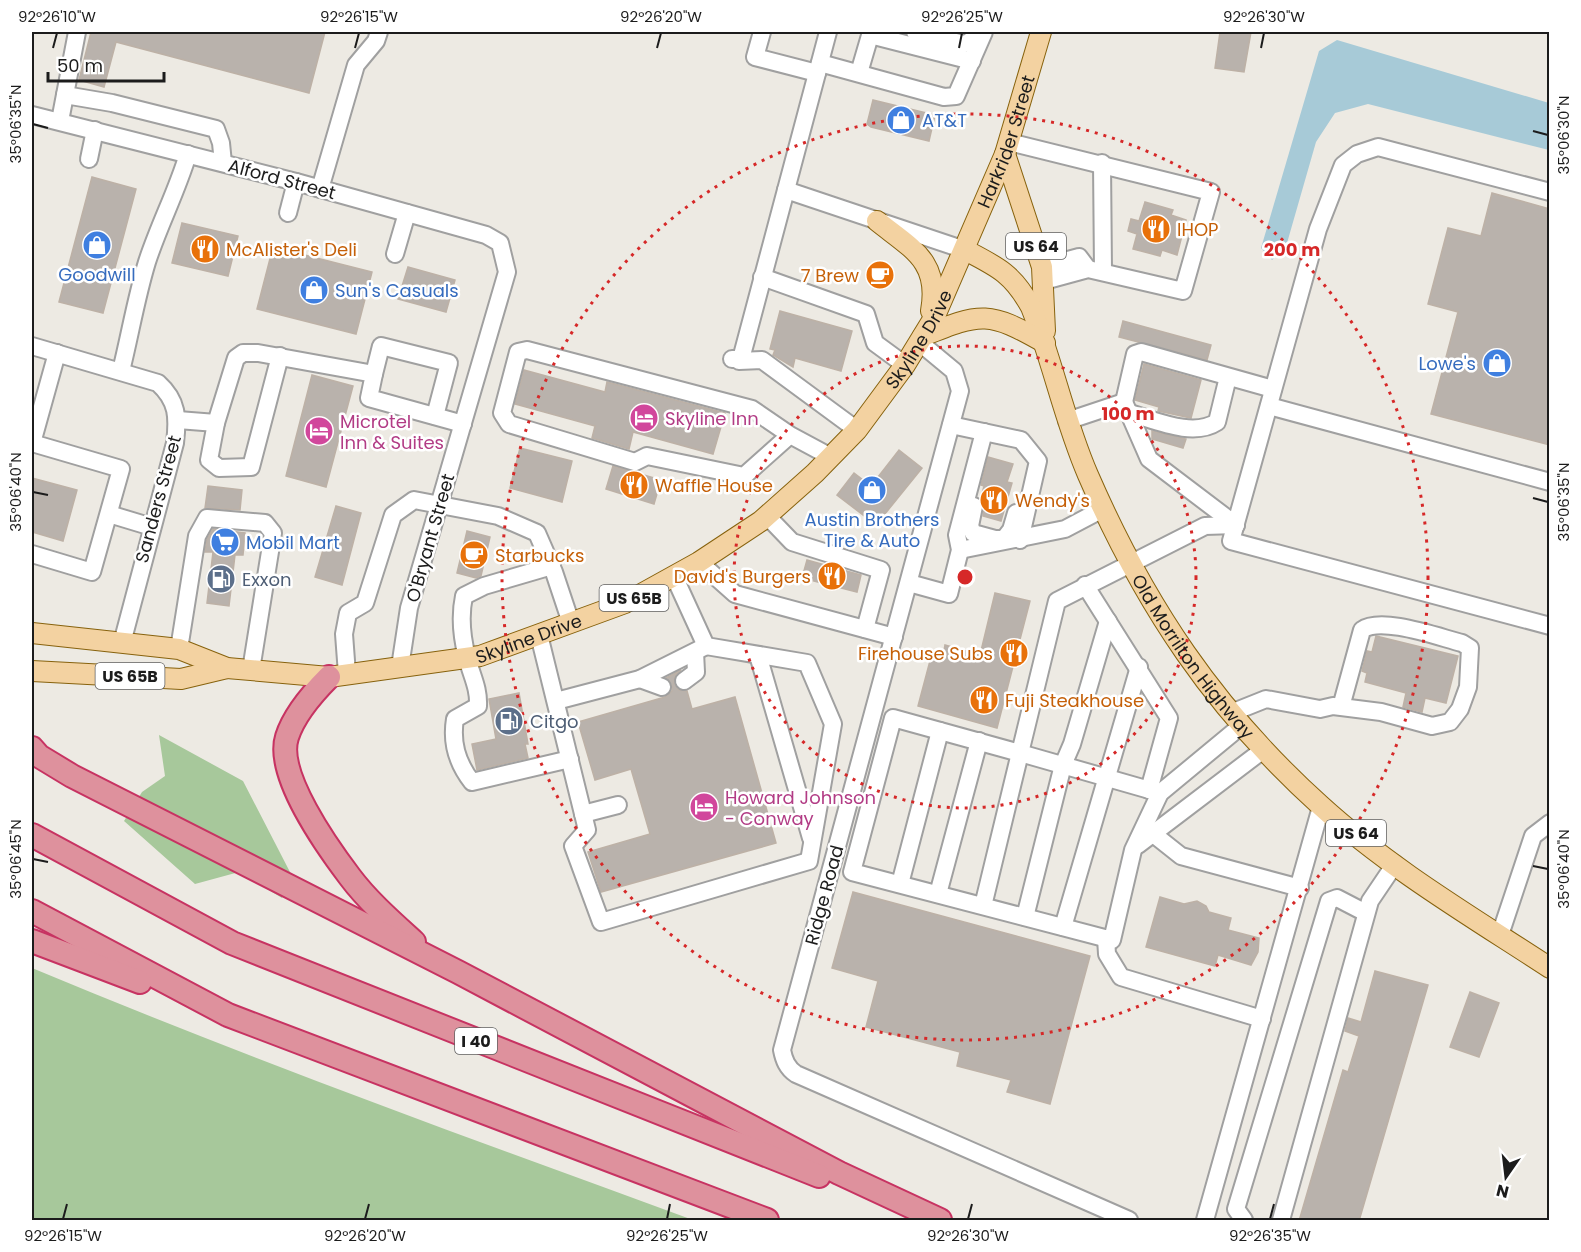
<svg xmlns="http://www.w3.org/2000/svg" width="1581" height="1252" font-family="Poppins,sans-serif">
<rect width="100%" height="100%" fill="#edeae3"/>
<!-- forest -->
<g fill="#a7c89b">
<path d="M159 735 243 781 291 874 282 898 239 872 195 884 124 821 142 792 165 776Z"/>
<path d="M32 968C250 1059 471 1139 693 1220H32Z"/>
</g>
<!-- water -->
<path fill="#a7cad7" d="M1337 40 1549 103V150L1368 104 1335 113 1316 142 1285 250 1272 260 1261 248 1319 51Z"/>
<!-- building -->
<g fill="#b9b2ac" stroke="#bdb1a6" stroke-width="1.5">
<path d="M91 32H325L309 93 116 42 104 87 79 80Z"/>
<path d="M1220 32H1251L1244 72 1215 68Z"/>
<path d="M873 100 935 115 929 141 871 127 867 124Z"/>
<path d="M92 177 136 189 103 313 59 302Z"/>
<path d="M1492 193 1550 209V445L1431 414 1458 312 1428 304 1448 228 1481 236Z"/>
<path d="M1145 202 1173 210 1171 215 1186 220 1177 255 1162 250 1160 256 1133 249 1137 234 1128 231 1131 219 1139 221Z"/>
<path d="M182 223 238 236 228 276 172 263Z"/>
<path d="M273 247 372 272 356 334 257 309Z"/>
<path d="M408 267 455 280 446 312 398 299Z"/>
<path d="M780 311 852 331 841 371 795 358 793 367 773 355 775 350 770 349Z"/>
<path d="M1123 321 1211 345 1207 360 1119 337Z"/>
<path d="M1144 364 1201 380 1191 418 1158 411 1159 407 1135 400Z"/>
<path d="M524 370 605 392 607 382 725 413 713 454 633 432 629 449 592 438 595 426 515 404Z"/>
<path d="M312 375 353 386 326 487 286 476Z"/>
<path d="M1152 431 1186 439 1183 448 1152 439Z"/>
<path d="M520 448 572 461 562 502 510 488Z"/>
<path d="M899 450 922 468 876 525 837 495 854 473 871 486Z"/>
<path d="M988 457 1013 464 1007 482 1012 483 1001 521 983 516 984 503 981 498 984 486 981 485Z"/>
<path d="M613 466 661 480 654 504 606 489Z"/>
<path d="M32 478 77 490 63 541 32 532Z"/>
<path d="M208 486 242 490 240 510 205 508Z"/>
<path d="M336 506 361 513 342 585 315 577Z"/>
<path d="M213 529 245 533 243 555H235L229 606 207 603 213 552H205L207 539Z"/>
<path d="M467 531 490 537 481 576 476 578 457 573Z"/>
<path d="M807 560 861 575 857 592 802 578Z"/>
<path d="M995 593 1030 601 997 728 918 706 931 657 942 661 945 645 980 655Z"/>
<path d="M1376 636 1458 656 1446 703 1425 698 1422 712 1403 707 1406 693 1365 682 1367 673 1362 671 1367 651 1372 652Z"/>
<path d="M681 670 675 676 674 683 679 690 687 691 692 709 735 697 776 843 601 892 588 852 650 834 631 769 595 780 578 722 665 697 672 691V686L666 678Z"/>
<path d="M519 693 528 744H525L528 758 477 770 472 744 496 739 489 699Z"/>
<path d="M853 892 1090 956 1050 1104 1007 1092 1011 1080 957 1066 960 1052 866 1027 878 981 832 968Z"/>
<path d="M1160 897 1184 904 1197 901 1206 906 1209 912 1231 918 1228 930 1259 938 1258 952 1251 965 1218 955 1215 966 1146 947Z"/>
<path d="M1375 971 1428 985 1359 1221H1299L1343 1070 1348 1072 1359 1036 1345 1031 1348 1018 1361 1022Z"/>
<path d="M1470 992 1499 1003 1479 1057 1450 1047Z"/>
</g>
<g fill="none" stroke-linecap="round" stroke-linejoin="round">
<!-- minor casing -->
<g stroke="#a0a0a0" stroke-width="20">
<g id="minor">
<path d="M762 32 755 57 817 73"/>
<path d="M915 32 964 44 971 41 976 32"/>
<path d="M870 35 972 61"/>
<path d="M820 63 944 97 956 96 984 32"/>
<path d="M859 73 871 32"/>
<path d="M65 95 112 103 216 129 221 143 223 163"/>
<path d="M32 115 296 182 486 235 500 243 507 272 409 608 400 667"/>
<path d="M60 121 77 32"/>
<path d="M1009 142 1211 192 1183 291 1088 269 1044 281"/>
<path d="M89 159 95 130"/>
<path d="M1102 163 1103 271"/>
<path d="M320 189 356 65 376 41 379 32"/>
<path d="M786 190 965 250"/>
<path d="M1550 192 1378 147 1357 154 1343 165 1318 229 1231 541 1550 626"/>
<path d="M288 213 296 182"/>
<path d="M395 254 407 213"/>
<path d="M1042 267 1079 257 1088 269"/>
<path d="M762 277 866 314 875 343 905 365"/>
<path d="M919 342 954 371 960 391 782 1050C784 1060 787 1068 796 1074L1129 1220"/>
<path d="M32 346 158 383C178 401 178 418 175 443L122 643"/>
<path d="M732 359H741L828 32"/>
<path d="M739 361 762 360 857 430"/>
<path d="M121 371C130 335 136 298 147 262 159 225 177 191 188 154"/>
<path d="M374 374 381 346 449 363 435 416"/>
<path d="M1124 402 1135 354 1141 352 1273 389"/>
<path d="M1269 406 1550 482"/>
<path d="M1129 413C1155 420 1193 438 1217 422L1228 377"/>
<path d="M178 420 216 423 236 358 243 353H258L374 374 369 398 463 424"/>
<path d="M1067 421 1124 402 1149 459 1236 525"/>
<path d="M216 423 209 460 219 468 251 467 280 356"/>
<path d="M951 425 1021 440 1038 461 1020 540"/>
<path d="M790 435 744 476 647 456 635 462 509 424 502 413 518 352 527 350 752 409 790 435 831 457"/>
<path d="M974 506 970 526 973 533 995 539H1004L1011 530 1016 513"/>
<path d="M109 514 152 527"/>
<path d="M767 516 792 542 881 570 865 629"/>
<path d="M960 550 1065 529 1103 509"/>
<path d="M32 554 92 572 121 469 32 443 57 353"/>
<path d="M699 562 735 594 894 637"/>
<path d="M552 566 484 586 464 596C460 615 462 638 467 657 471 675 479 687 478 706L455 719C451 743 457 763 472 782L570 759"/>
<path d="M909 583 949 594 960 550 957 535 984 432"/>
<path d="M1085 585 1169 718 1149 790"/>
<path d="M539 635 587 830 573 846 601 922 809 861 833 724 807 663 706 646 674 576"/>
<path d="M179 649 197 536 207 518 265 523 273 533 251 670"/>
<path d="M758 655 811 838"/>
<path d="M347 674 344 634 348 613 365 603 393 515 414 500 498 516 537 533 554 572 571 623"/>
<path d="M640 679 662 687"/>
<path d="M684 681 696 672 695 652"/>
<path d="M556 701 640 679 706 646"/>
<path d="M1231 713 1266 699 1320 709 1333 706 1381 712 1432 726 1450 722 1460 709 1468 687 1470 648 1462 643C1438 637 1381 616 1362 630L1341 707"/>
<path d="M1160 793 1020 753 1057 601 1205 526 1236 525"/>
<path d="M583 814 618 805"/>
<path d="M1152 833 1181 856 1300 888"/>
<path d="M1138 845 1263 750"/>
<path d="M900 884 940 731"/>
<path d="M938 894 979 741"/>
<path d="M983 906 1020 753 893 718 852 872 1112 940 1133 850 1160 793 1241 726"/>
<path d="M1025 917 1063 765 1072 744 1108 621"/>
<path d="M1063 927 1139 667"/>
<path d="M1500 935 1533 836 1550 823"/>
<path d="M1106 938 1107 954 1121 977 1262 1019"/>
<path d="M1205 1220 1321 807"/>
<path d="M1244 1220 1236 1209 1329 901 1337 898 1366 913"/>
<path d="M1281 1220 1370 901 1395 864"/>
</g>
</g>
<!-- major casing -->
<g stroke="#87620d" stroke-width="22">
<g id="major">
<path d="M1005 154 1042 267 1045 331"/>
<path d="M877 221C912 249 940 261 931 311"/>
<path id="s1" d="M965 250C998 267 1013 274 1031 307 1053 362 1064 420 1088 475 1145 606 1214 709 1320 805 1389 868 1472 917 1550 968"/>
<path d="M923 336C982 312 989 311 1045 343"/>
<path id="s2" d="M32 633 179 649 227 668 329 677 480 656 625 603 699 562 761 521 815 473 857 430 905 365 935 316 1005 154 1041 32"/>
<path d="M32 671 181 679 227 668"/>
</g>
</g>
<!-- highway casing -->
<g stroke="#c73362" stroke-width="26">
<g id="highway">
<path d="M329 677C312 694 294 715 287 737 275 774 328 848 350 877 368 901 392 922 414 942"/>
<path d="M32 748 39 756 72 776 458 972 839 1173 940 1220"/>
<path d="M32 835 232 943 819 1176"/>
<path d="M32 911 228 1015 767 1220"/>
<path d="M32 941 140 982"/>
</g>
</g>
<!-- minor -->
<use href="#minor" stroke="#fff" stroke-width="16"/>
<!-- major -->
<use href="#major" stroke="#f3d2a1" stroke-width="20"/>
<!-- highway -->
<use href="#highway" stroke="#de919d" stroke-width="22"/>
</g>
<!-- ticks -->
<path fill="none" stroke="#1c1c1c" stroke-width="2" d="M53 48 57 33M355 48 359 33M657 48 661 33M959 48 962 33M1261 48 1264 33M33 124 48 128M1533 131 1548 135M33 492 48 495M1533 498 1548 502M33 859 48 862M1533 866 1548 869M63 1219 67 1204M365 1219 369 1204M667 1219 670 1204M968 1219 972 1204M1270 1219 1274 1204"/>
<!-- distance rings -->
<g fill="none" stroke="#d62828" stroke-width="3" stroke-dasharray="3 6">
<circle cx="965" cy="577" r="231"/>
<circle cx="965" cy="577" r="463"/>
</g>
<!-- icons -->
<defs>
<g id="shop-disc" transform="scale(1.5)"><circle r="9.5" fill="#3f7fe0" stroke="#fff"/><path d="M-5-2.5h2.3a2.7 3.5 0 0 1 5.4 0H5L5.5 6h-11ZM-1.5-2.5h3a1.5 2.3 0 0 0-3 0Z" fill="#fff"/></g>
<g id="restaurant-disc" transform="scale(1.5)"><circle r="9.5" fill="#e8710a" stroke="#fff"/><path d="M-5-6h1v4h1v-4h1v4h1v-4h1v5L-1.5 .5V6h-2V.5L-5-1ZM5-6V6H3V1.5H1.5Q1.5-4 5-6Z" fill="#fff"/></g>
<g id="cafe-disc" transform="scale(1.5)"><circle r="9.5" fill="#e8710a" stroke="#fff"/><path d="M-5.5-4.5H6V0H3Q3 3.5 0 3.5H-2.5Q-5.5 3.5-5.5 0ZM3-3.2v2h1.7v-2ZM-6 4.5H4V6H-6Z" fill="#fff"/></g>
<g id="hotel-disc" transform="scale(1.5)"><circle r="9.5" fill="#d1479c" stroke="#fff"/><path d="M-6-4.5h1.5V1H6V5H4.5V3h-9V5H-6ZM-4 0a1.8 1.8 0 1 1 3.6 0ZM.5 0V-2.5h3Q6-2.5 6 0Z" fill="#fff"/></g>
<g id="supermarket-disc" transform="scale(1.5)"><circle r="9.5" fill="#3f7fe0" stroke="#fff"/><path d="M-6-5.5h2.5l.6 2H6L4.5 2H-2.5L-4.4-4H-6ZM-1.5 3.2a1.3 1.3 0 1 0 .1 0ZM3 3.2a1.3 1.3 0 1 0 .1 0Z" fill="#fff"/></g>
<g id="fuel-disc" transform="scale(1.5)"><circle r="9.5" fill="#5c6f8a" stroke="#fff"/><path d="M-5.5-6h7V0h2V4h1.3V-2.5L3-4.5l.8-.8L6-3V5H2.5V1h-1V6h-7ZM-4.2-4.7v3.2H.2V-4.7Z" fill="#fff"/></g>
</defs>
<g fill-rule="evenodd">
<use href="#shop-disc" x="901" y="120"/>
<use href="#restaurant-disc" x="1156" y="229"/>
<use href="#shop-disc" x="97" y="245"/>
<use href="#restaurant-disc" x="205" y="249"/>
<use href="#cafe-disc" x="880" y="275"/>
<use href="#shop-disc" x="314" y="290"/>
<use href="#shop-disc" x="1497" y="363"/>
<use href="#hotel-disc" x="644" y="418"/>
<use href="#hotel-disc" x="319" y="431"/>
<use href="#restaurant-disc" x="634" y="485"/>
<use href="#shop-disc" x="872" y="490"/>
<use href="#restaurant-disc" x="994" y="500"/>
<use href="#supermarket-disc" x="225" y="542"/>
<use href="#cafe-disc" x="474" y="555"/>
<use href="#restaurant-disc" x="832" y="576"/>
<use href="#fuel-disc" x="221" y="579"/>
<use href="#restaurant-disc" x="1014" y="653"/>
<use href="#restaurant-disc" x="984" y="700"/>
<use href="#fuel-disc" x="509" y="721"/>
<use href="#hotel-disc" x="704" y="807"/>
</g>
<g text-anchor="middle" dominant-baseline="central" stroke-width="5" stroke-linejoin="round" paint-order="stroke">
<!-- shield labels -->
<g fill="#fff" stroke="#606060" stroke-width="1.5">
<rect x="1006" y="233" width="60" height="26" rx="4.5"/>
<rect x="599.5" y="585" width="69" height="26" rx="4.5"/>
<rect x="95.5" y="663" width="69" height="26" rx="4.5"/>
<rect x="1326" y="820" width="60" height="26" rx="4.5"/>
<rect x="455" y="1028" width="42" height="26" rx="4.5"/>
</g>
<g font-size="16" font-weight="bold" fill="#1c1c1c">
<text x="1036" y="246">US 64</text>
<text x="634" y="598">US 65B</text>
<text x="130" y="676">US 65B</text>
<text x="1356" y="833">US 64</text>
<text x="476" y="1041">I 40</text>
</g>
<!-- shop labels -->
<g font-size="18" fill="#366cbe" stroke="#fff" text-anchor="start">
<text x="922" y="120">AT&amp;T</text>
<text x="97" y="274" text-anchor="middle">Goodwill</text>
<text x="335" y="290">Sun's Casuals</text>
<text x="1476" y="363" text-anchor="end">Lowe's</text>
<text x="872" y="519" text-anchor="middle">Austin Brothers<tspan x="872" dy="21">Tire &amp; Auto</tspan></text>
<text x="246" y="542">Mobil Mart</text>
</g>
<!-- street labels -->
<g font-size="18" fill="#1c1c1c" stroke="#fff">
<text stroke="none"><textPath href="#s2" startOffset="1227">Harkrider Street</textPath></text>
<text transform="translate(282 179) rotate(15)">Alford Street</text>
<text stroke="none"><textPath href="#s2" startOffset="1010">Skyline Drive</textPath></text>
<text transform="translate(158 499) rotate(-75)">Sanders Street</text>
<text transform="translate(430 538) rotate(-74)">O'Bryant Street</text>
<text stroke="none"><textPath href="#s2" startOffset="506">Skyline Drive</textPath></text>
<text stroke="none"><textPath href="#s1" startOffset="477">Old Morrilton Highway</textPath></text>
<text transform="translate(824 895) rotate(-75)">Ridge Road</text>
</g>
<!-- food labels -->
<g font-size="18" fill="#c56008" stroke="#fff" text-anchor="start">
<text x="1177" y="229">IHOP</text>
<text x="226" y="249">McAlister's Deli</text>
<text x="859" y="275" text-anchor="end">7 Brew</text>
<text x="655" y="485">Waffle House</text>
<text x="1015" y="500">Wendy's</text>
<text x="495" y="555">Starbucks</text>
<text x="811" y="576" text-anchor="end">David's Burgers</text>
<text x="993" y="653" text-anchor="end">Firehouse Subs</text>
<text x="1005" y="700">Fuji Steakhouse</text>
</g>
<!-- hotel labels -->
<g font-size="18" fill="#b23c85" stroke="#fff" text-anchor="start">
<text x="665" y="418">Skyline Inn</text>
<text x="340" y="421">Microtel<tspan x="340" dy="21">Inn &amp; Suites</tspan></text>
<text x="725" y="797">Howard Johnson<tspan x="725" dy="21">- Conway</tspan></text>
</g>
<!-- service labels -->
<g font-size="18" fill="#4e5e75" stroke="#fff" text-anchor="start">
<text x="242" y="579">Exxon</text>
<text x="530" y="721">Citgo</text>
</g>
</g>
<circle cx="965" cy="577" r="9" fill="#d62828" stroke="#fff" stroke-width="3"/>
<g font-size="18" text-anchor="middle" font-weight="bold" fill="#d62828" stroke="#fff" stroke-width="5" stroke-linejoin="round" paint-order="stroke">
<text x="1292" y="256">200 m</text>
<text x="1128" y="420">100 m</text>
</g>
<!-- border -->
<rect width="1581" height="1252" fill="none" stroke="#ffffff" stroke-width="66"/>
<!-- north arrow -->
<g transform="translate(1506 1177) rotate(194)" stroke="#ffffff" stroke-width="4.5" paint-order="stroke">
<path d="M0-4.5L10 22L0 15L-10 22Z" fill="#1c1c1c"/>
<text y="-9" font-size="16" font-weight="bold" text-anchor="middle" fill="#1c1c1c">N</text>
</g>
<!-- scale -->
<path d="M48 72v9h116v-9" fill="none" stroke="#1c1c1c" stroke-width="3"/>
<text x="57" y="72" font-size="18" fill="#1c1c1c" stroke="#ffffff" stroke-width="4.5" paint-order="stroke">50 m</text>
<rect x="33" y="33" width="1515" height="1186" fill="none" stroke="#1c1c1c" stroke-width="2"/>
<g font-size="15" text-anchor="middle" fill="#1c1c1c">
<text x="57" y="22">92°26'10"W</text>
<text x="359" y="22">92°26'15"W</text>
<text x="661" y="22">92°26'20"W</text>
<text x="962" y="22">92°26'25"W</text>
<text x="1264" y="22">92°26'30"W</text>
<text transform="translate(16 124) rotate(-90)" y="5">35°06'35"N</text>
<text transform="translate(1564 135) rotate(-90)" y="5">35°06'30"N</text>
<text transform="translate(16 492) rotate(-90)" y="5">35°06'40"N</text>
<text transform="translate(1564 502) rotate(-90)" y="5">35°06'35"N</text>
<text transform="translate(16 859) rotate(-90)" y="5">35°06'45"N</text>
<text transform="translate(1564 869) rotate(-90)" y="5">35°06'40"N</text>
<text x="63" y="1241">92°26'15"W</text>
<text x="365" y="1241">92°26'20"W</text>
<text x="667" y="1241">92°26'25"W</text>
<text x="968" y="1241">92°26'30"W</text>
<text x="1270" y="1241">92°26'35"W</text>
</g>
</svg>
